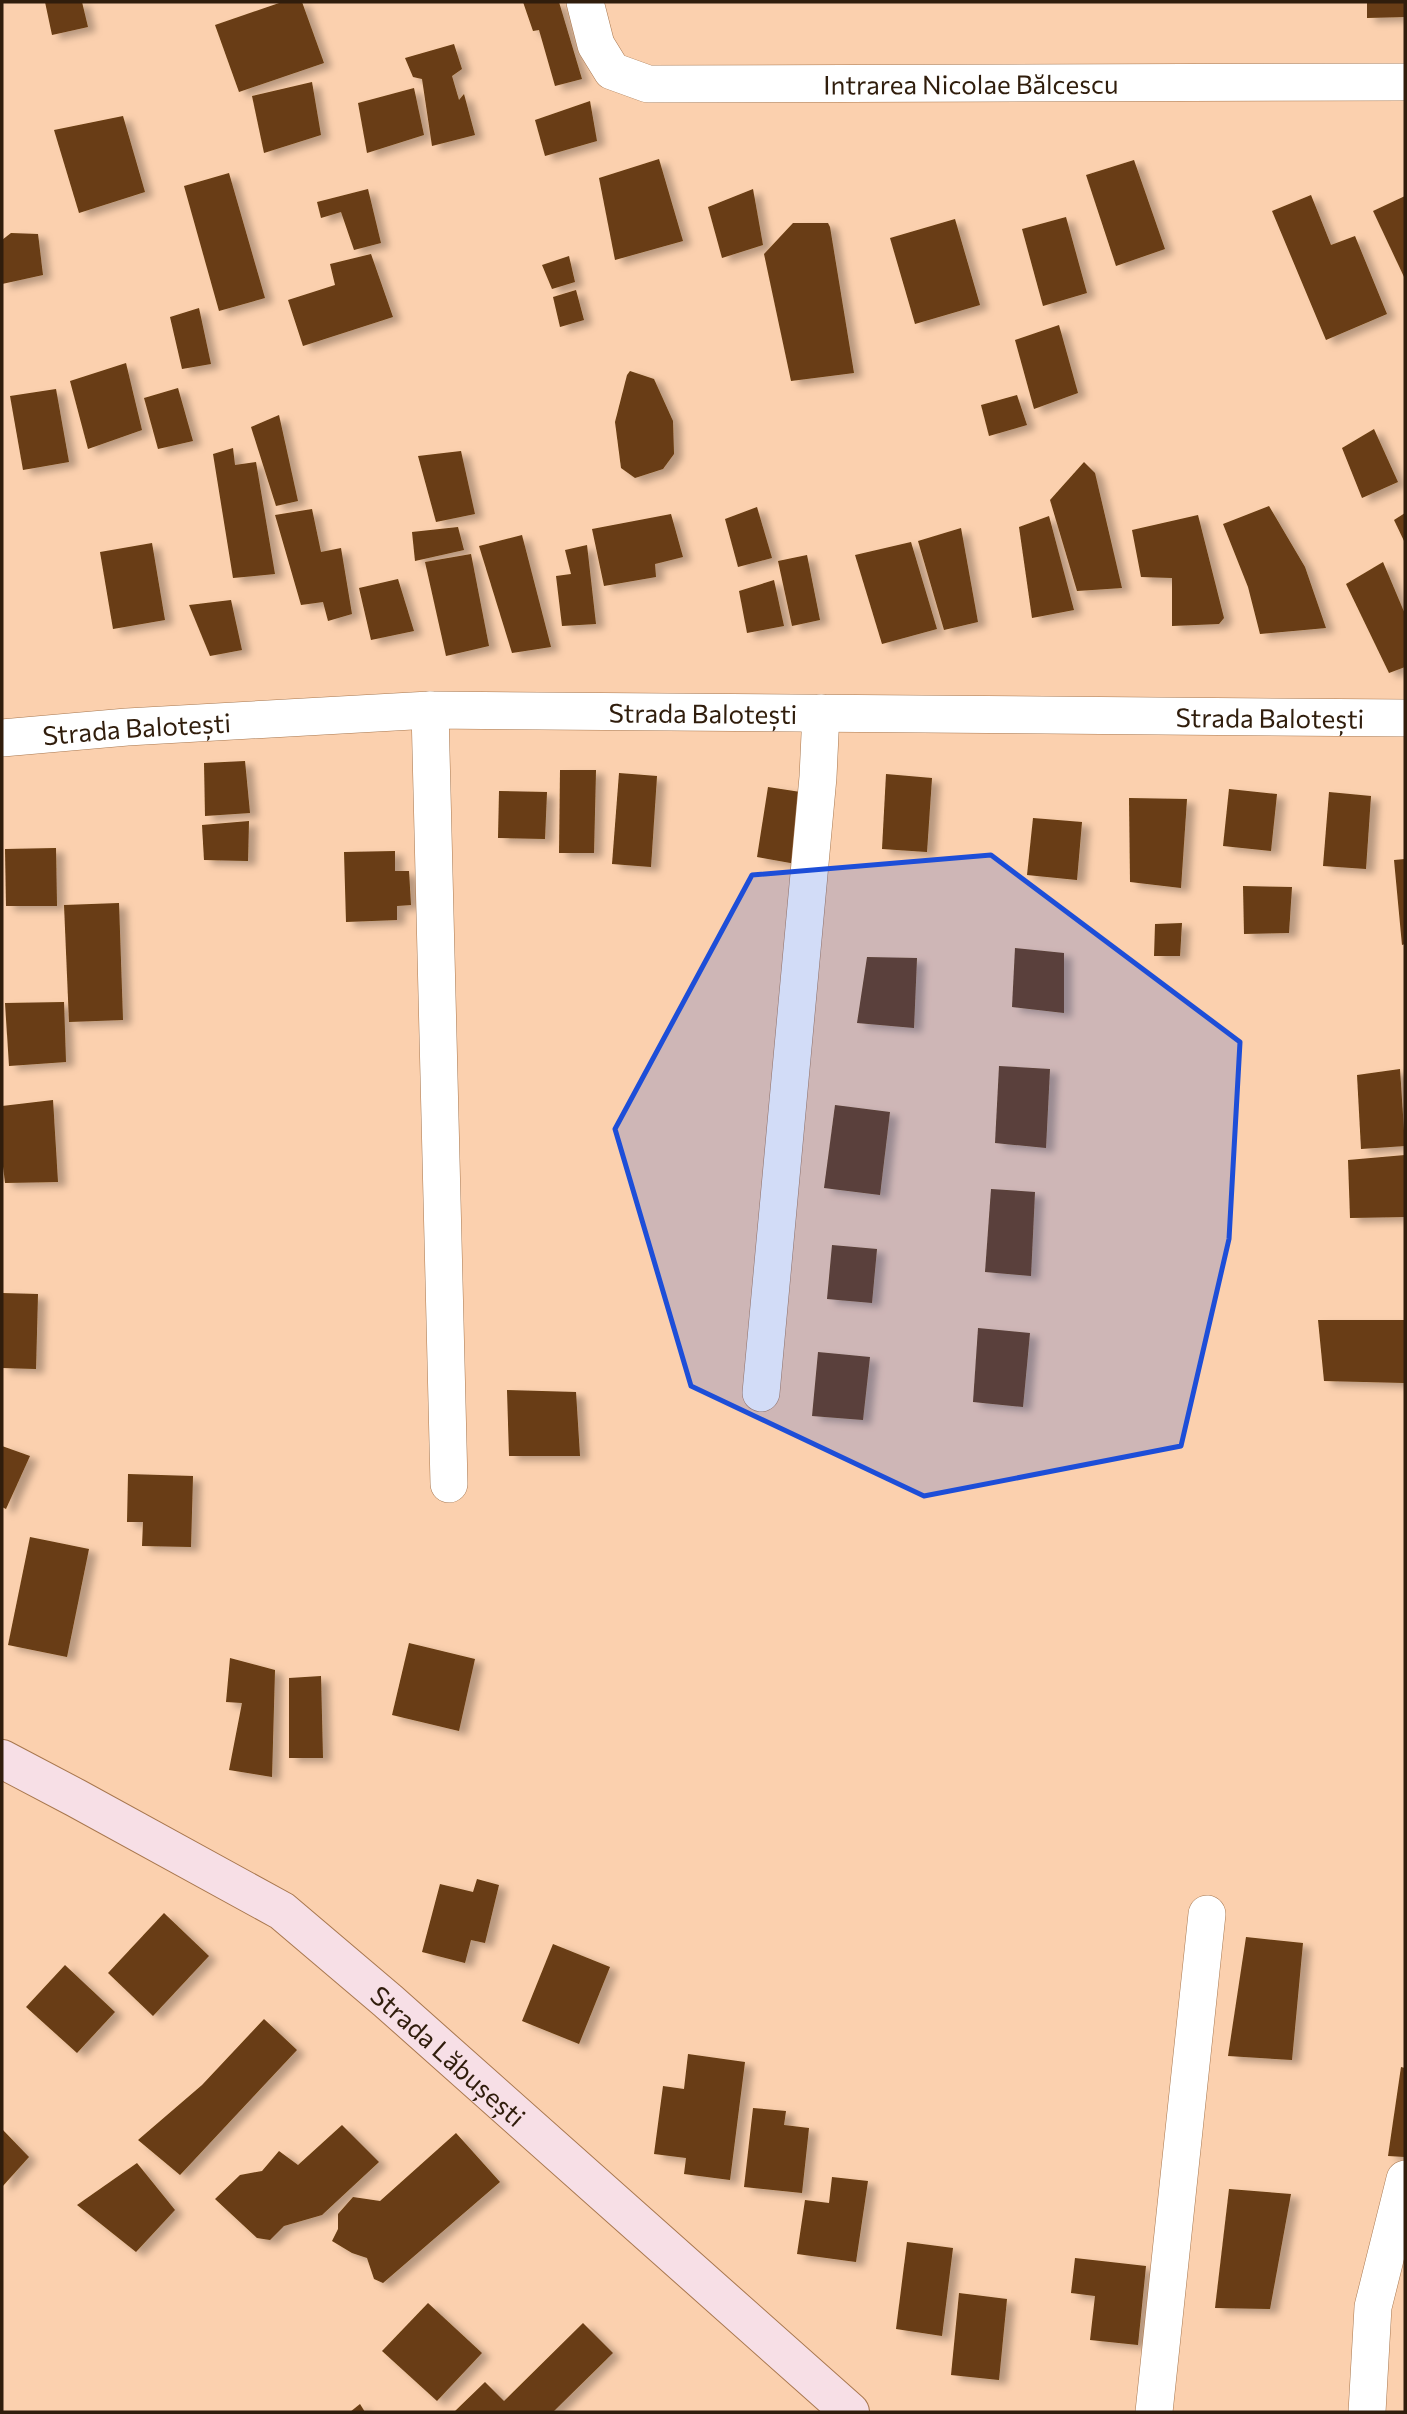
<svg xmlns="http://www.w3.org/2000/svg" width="1407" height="2414" font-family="Commissioner,sans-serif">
<defs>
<filter id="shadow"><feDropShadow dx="8" dy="4.5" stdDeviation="3.5" flood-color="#0004"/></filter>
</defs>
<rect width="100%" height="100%" fill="#fbd0ae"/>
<!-- building -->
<g fill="#693d12" filter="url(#shadow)">
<path d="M45 2H82L88 27 52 35Z"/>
<path d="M282 2H302L324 63 239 92 215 25Z"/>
<path d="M523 2H559L582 79 555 86 539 30 533 31Z"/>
<path d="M1367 2H1405V17L1367 18Z"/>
<path d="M454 44 462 69 452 76 459 100 464 94 475 135 432 146 422 79 413 77 405 58Z"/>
<path d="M312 82 321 135 264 153 252 96Z"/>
<path d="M414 88 424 135 367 153 358 103Z"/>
<path d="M590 101 597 141 545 156 535 120Z"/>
<path d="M123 116 145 192 79 213 54 130Z"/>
<path d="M659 159 683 241 615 260 599 178Z"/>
<path d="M1134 160 1165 249 1116 266 1086 175Z"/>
<path d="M229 173 265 298 219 311 184 186Z"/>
<path d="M368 189 381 243 354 250 341 212 321 218 317 202Z"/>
<path d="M753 189 763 245 722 258 708 207Z"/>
<path d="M1311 195 1331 245 1355 236 1387 314 1326 340 1272 211Z"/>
<path d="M1405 196V279L1373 211Z"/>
<path d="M1066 217 1087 293 1043 306 1022 229Z"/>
<path d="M955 219 980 305 915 324 890 238Z"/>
<path d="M793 223H828L830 227 854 373 791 381 764 254Z"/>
<path d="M11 233 38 234 43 275 2 284V240Z"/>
<path d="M371 254 393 317 303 346 288 300 335 285 330 264Z"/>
<path d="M569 256 575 282 552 289 542 265Z"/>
<path d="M576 290 584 320 560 327 553 297Z"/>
<path d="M199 308 211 364 182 369 170 317Z"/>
<path d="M1059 325 1078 393 1034 409 1015 340Z"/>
<path d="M126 363 142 430 88 449 70 381Z"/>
<path d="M630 371 654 379 673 421 674 454 663 469 635 478 621 468 615 422 627 375Z"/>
<path d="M178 388 193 441 158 449 144 398Z"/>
<path d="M56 389 69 462 23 470 10 396Z"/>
<path d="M1017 395 1027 425 989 436 981 405Z"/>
<path d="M279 415 298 501 276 506 251 427Z"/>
<path d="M1374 429 1398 482 1362 498 1342 448Z"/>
<path d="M233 448 235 465 256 462 275 574 233 578 213 454Z"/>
<path d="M461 451 475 514 436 522 418 456Z"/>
<path d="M1084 462 1095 473 1122 588 1077 591 1050 500Z"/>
<path d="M1269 506 1305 567 1326 628 1260 634 1248 587 1223 524Z"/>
<path d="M757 507 772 558 738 567 725 519Z"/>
<path d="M312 509 321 552 341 548 352 614 328 621 323 602 301 605 275 515Z"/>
<path d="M1405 513V543L1394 520Z"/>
<path d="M671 514 683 557 655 564 656 577 604 586 592 529Z"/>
<path d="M1198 515 1224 618 1219 624 1172 626V578L1141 577 1132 530Z"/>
<path d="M1049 516 1074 610 1032 618 1019 527Z"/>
<path d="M458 527 464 550 415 561 412 532Z"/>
<path d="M961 528 978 622 944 630 918 541Z"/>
<path d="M522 535 551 647 512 653 479 546Z"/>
<path d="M911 542 937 629 882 644 855 555Z"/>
<path d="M152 543 165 620 113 629 100 552Z"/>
<path d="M587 545 596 624 562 626 556 576 571 574 565 550Z"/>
<path d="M471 554 489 646 446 656 425 562Z"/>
<path d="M807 555 820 620 792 626 778 561Z"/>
<path d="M1383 562 1405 614V667L1389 673 1346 584Z"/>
<path d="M398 579 414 631 371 640 359 588Z"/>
<path d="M774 580 784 626 747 633 739 591Z"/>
<path d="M231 600 242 650 210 656 189 605Z"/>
<path d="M245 761 250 813 205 816 204 763Z"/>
<path d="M560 770H596L594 853H559Z"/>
<path d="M619 773 657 776 651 867 612 864Z"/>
<path d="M886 774 932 778 927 852 882 849Z"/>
<path d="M768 787 807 793 796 864 757 857Z"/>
<path d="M1229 789 1277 794 1271 851 1223 846Z"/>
<path d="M499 791 547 792 545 839 498 838Z"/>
<path d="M1329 792 1371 796 1366 869 1323 866Z"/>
<path d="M1129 798 1187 799 1181 888 1130 882Z"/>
<path d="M1033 818 1082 822 1077 880 1027 875Z"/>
<path d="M249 821 248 861 204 860 202 825Z"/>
<path d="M56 848 57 906H6L5 849Z"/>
<path d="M395 851V871H409L411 905 397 906V920L346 922 344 852Z"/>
<path d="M1405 859V944L1402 945 1394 860Z"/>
<path d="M1243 886 1292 887 1289 933 1244 934Z"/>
<path d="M119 903 123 1020 69 1022 64 905Z"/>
<path d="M1182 923 1180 956H1154L1155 924Z"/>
<path d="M1015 948 1064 953V1013L1012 1007Z"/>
<path d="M867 957 917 958 914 1028 857 1023Z"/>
<path d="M64 1002 66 1062 9 1066 5 1003Z"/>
<path d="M999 1066 1050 1069 1046 1148 995 1143Z"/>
<path d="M1400 1069 1405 1146 1361 1149 1357 1075Z"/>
<path d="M53 1100 58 1182 5 1183 2 1158V1106Z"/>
<path d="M835 1105 890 1112 880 1195 824 1188Z"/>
<path d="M1405 1155V1217L1350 1218 1348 1160Z"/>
<path d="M991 1189 1035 1192 1031 1276 985 1272Z"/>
<path d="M832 1245 877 1249 872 1303 827 1299Z"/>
<path d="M2 1293 38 1294 36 1369 2 1368Z"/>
<path d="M1318 1320H1405V1383L1324 1381Z"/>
<path d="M978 1328 1030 1333 1023 1407 973 1402Z"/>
<path d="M818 1352 870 1357 863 1420 812 1416Z"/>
<path d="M507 1390 576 1392 580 1456H509Z"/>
<path d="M2 1446 30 1456 6 1509 2 1507Z"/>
<path d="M128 1474 193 1476 191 1547 142 1546 143 1522H127Z"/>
<path d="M30 1537 89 1549 67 1657 8 1645Z"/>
<path d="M409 1643 475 1659 459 1731 392 1715Z"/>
<path d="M230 1658 275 1670 272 1777 229 1770 242 1703 226 1702Z"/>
<path d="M321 1676 323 1758H289V1678Z"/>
<path d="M477 1879 499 1885 485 1943 471 1940 465 1963 422 1952 440 1884 473 1892Z"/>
<path d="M164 1913 209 1956 153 2016 108 1973Z"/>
<path d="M1246 1937 1303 1943 1292 2060 1228 2056Z"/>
<path d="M553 1944 610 1967 579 2044 522 2021Z"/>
<path d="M65 1965 115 2012 77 2053 26 2007Z"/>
<path d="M264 2019 297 2050 180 2175 138 2140 202 2085Z"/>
<path d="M688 2054 745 2062 730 2180 684 2174 686 2158 654 2154 663 2086 684 2089Z"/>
<path d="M1401 2067 1405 2068V2157L1388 2156Z"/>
<path d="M753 2108 786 2111 784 2125 809 2128 802 2193 744 2187Z"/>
<path d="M342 2125 379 2162 322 2215 284 2226 270 2240 257 2238 215 2199 240 2175 262 2171 279 2151 298 2165Z"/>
<path d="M2 2129 29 2157 2 2187Z"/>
<path d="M456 2133 500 2182 383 2283 374 2279 367 2258 352 2253 332 2241 338 2229V2214L353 2197 380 2201Z"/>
<path d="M137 2163 175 2210 136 2252 77 2205Z"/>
<path d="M832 2177 868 2181 856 2262 797 2254 805 2200 829 2203Z"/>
<path d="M1229 2189 1291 2194 1270 2309 1215 2308Z"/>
<path d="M907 2242 953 2248 942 2336 896 2329Z"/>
<path d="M1075 2258 1146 2266 1138 2345 1090 2340 1095 2296 1071 2293Z"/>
<path d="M959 2293 1007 2299 999 2380 951 2375Z"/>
<path d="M428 2303 482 2353 437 2401 382 2351Z"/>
<path d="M583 2323 613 2353 553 2412H454L485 2382 504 2401Z"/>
<path d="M360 2404 365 2412H350Z"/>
</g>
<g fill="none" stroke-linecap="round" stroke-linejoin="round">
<!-- street casing -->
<g stroke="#a8774e" stroke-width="38">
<g id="street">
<path id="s1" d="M585 2 596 45 612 71 648 84 1405 82"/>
<path d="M430 710 449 1484"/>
<path id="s2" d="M2 738 127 727 430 710 1405 718"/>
<path d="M761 1393 818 777 821 713"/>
<path d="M1154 2412 1207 1914"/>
<path d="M1367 2412 1373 2307 1405 2179"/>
</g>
</g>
<!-- secondary casing -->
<g stroke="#a8774e" stroke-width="40">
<g id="secondary">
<path id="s3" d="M2 1759 76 1798 282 1911 388 2001 850 2412"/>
</g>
</g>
<!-- street -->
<use href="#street" stroke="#fff" stroke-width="37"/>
<!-- secondary -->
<use href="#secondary" stroke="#f7dfe6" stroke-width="38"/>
</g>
<!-- marked area -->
<path fill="#1d4ed8" fill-opacity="0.2" stroke="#1d4ed8" stroke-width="5" stroke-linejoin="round" d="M991 855 1240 1042 1229 1239 1181 1446 924 1496 691 1386 615 1129 752 875Z"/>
<g text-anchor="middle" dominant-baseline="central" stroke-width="7" stroke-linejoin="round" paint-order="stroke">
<!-- street labels -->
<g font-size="26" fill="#301d0c" stroke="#fbd0ae">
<text stroke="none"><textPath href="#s1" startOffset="436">Intrarea Nicolae Bălcescu</textPath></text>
<text stroke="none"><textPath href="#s2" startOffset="702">Strada Balotești</textPath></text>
<text stroke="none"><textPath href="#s2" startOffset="1269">Strada Balotești</textPath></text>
<text stroke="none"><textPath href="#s2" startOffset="135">Strada Balotești</textPath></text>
<text stroke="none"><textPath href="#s3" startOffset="539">Strada Lăbușești</textPath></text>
</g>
</g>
<!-- border -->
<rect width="1407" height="2414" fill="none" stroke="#301d0c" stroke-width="7"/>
</svg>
